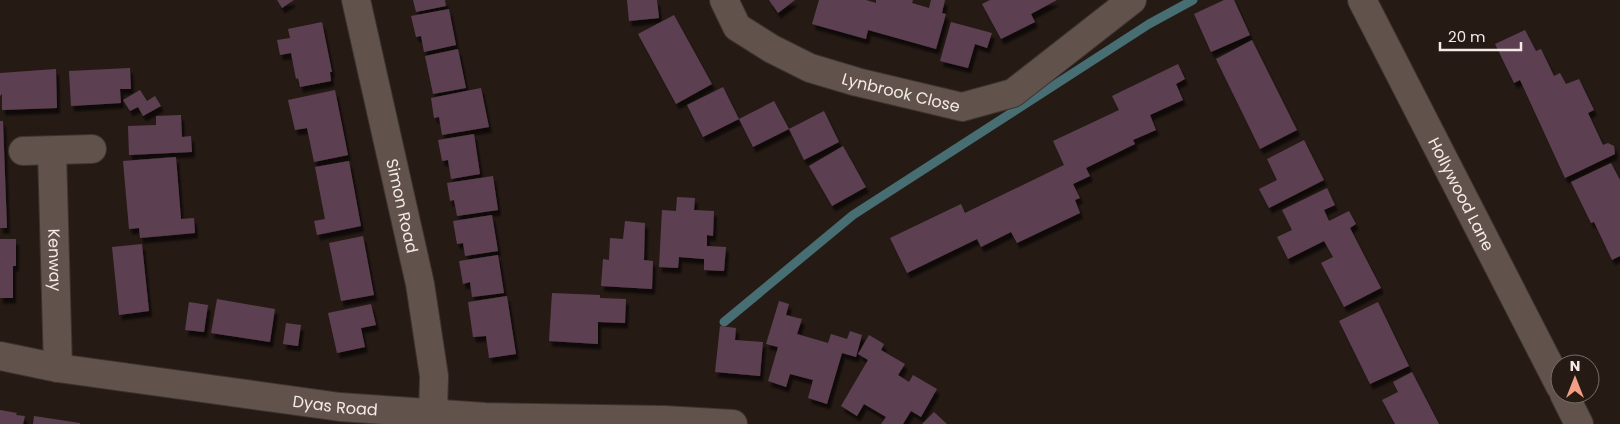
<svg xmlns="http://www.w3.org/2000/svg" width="1620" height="424" font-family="Poppins,sans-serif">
<defs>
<filter id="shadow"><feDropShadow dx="3" dy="5.5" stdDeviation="1" flood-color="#0009"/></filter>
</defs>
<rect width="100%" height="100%" fill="#261a15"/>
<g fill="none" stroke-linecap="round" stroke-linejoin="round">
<!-- stream -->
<path stroke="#466e73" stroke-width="9" d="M724 322 853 215 1149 24 1193 0"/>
</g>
<!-- building -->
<g fill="#5c4151" filter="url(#shadow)">
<path d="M277 0H294L282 8Z"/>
<path d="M413 0H445L446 6 416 12Z"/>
<path d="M627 0H657L659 18 629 21Z"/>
<path d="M769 0H795L778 13Z"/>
<path d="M819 0H866L876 3V0H913L912 3 929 8 931 0H945L942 13 946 14 936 49 868 30 866 39 812 24Z"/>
<path d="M990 0H1057L1031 14 1035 22 1001 39 982 4Z"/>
<path d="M1224 0H1234L1250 35 1211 52 1194 14Z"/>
<path d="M449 9 456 45 424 52 421 36 416 37 411 16Z"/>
<path d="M674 15 712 84 676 104 638 34Z"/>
<path d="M322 22 332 72H330L331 81 300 87 298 78 296 79 291 53 280 55 277 40 290 38 288 29Z"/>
<path d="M951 22 992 33 987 48 975 44 968 68 940 61Z"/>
<path d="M1525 30 1536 51 1541 49 1554 76 1560 73 1566 84 1579 79 1594 110 1588 113 1603 145 1608 143 1614 146 1615 154 1565 178 1520 80 1514 83 1495 44Z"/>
<path d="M1252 40 1297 130 1260 149 1216 59Z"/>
<path d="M458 49 466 88 433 94 425 56Z"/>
<path d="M1178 64 1185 79 1176 84 1183 100 1150 115 1156 130 1133 140 1135 144 1086 168 1090 176 1073 184 1080 198 1075 200 1080 213 1017 243 1011 232 981 247 977 239 907 273 890 238 961 204 965 213 1064 165 1053 141 1119 110 1112 96Z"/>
<path d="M130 68 131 89H120L121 103 71 106 69 71Z"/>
<path d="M56 69 57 108 2 110V94L0 96V73Z"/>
<path d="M723 87 739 119 703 137 687 105Z"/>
<path d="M481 88 489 127 442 135 439 117 434 118 431 98Z"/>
<path d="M140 90 147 101 155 96 161 106 143 116 138 107 130 111 123 100Z"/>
<path d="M335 90 348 155 314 162 307 128 295 130 288 100Z"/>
<path d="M774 101 789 129 753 147 739 119Z"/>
<path d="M824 111 839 142 804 160 789 129Z"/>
<path d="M181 115 182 137 191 136 192 152 129 155 128 126 156 125V116Z"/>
<path d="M0 121H3L7 228H0Z"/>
<path d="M474 134 480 174 451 179 448 160 442 161 438 140Z"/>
<path d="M1304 140 1324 180 1269 208 1259 189 1277 180 1267 159Z"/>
<path d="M843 146 866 187 832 206 809 166Z"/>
<path d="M176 157 181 219 194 218 195 233 140 238 139 228 129 229 123 161Z"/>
<path d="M349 161 361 226 317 235 314 221 325 219 315 167Z"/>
<path d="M1611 163 1620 180V256L1612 260 1594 222 1591 223 1571 182Z"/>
<path d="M493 176 498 210 457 216 454 200 450 201 447 183Z"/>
<path d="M1327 188 1335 205 1324 210 1329 221 1349 211 1356 224 1350 228 1381 288 1344 307 1321 263 1333 257 1324 241 1288 259 1277 237 1292 230 1282 210Z"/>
<path d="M677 197 695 198 694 210 714 211 713 236 707 235V246L726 247 724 271 704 270V259L679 257 678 268 659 267 662 210 676 211Z"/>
<path d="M492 215 498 251 465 256 463 243 457 244 453 221Z"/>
<path d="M625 221 645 223 644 260 653 261 652 289 601 286 603 259 609 260 610 238 623 239Z"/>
<path d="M363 236 374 295 341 301 329 243Z"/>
<path d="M0 239H16V266H13V298H0Z"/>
<path d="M142 244 149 311 119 315 112 247Z"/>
<path d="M498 255 504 293 472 297 470 282 463 284 459 261Z"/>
<path d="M552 293 600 295V298L626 299 625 323 598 322V344L549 341Z"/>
<path d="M507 296 516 354 489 358 486 336 473 337 468 302Z"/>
<path d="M217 299 275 309 270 342 211 333Z"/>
<path d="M779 301 789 304 786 315 802 319 797 334 828 343 831 334 847 339 850 331 862 335 856 357 842 353 827 404 808 398 813 380 790 374 786 387 768 381 778 347 766 344Z"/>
<path d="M189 302 208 305 204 332 185 330Z"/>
<path d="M1378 302 1409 366 1370 384 1339 321Z"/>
<path d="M371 304 376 325 361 328 365 347 337 353 328 313Z"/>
<path d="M286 323 301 325 298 346 283 344Z"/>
<path d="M720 326 736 328 735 340 763 342 760 376 715 372Z"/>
<path d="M869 335 884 344 881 350 905 364 898 375 909 382 913 375 937 389 921 417 911 411 903 424H881L886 417 864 404 857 416 841 406 868 360 858 354Z"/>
<path d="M1412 372 1439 424H1395L1382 400 1398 392 1393 382Z"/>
<path d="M0 410 17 413 16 415 25 416 23 424H0Z"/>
<path d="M934 412 947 424H922Z"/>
<path d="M34 416 80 423V424H33Z"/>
</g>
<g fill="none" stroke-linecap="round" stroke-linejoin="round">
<!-- minor casing -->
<g stroke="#3d3331" stroke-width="30">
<g id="minor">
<path id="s1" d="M356 0 420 284 434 376 433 414"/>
<path id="s2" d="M724 0 737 27 772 49 810 68 857 82 962 107 1013 93 1132 0"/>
<path d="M23 151 92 149"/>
<path id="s3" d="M52 151 58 368"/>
<path id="s4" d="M0 356 58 368 340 407 485 417 664 420 733 424"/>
</g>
</g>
<!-- tertiary casing -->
<g stroke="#3d3331" stroke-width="30">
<g id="tertiary">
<path id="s5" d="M1362 0 1560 386"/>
<path d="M1564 394 1579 424"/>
</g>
</g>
<!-- minor -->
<use href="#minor" stroke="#61524c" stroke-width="28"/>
<!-- tertiary -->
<use href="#tertiary" stroke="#61524c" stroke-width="28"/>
</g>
<g text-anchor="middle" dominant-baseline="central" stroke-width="4.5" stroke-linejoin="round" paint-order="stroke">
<!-- street labels -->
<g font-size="16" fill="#f4ebe7" stroke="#261a15">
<text stroke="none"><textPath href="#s2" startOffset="208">Lynbrook Close</textPath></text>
<text stroke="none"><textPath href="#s5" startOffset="218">Hollywood Lane</textPath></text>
<text stroke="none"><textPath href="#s1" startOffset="211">Simon Road</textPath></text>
<text stroke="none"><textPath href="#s3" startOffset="109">Kenway</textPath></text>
<text stroke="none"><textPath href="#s4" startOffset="339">Dyas Road</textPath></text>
</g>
</g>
<!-- north arrow -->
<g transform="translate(1575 379)"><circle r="24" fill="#261a15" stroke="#786e69"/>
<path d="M0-4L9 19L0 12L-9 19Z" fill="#f39f86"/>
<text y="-8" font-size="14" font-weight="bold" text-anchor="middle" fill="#f4ebe7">N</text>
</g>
<!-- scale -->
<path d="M1440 42v8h81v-8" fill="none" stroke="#f4ebe7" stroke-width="2.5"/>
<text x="1448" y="42" font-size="15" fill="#f4ebe7" stroke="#261a15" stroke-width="4" paint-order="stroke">20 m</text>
</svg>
